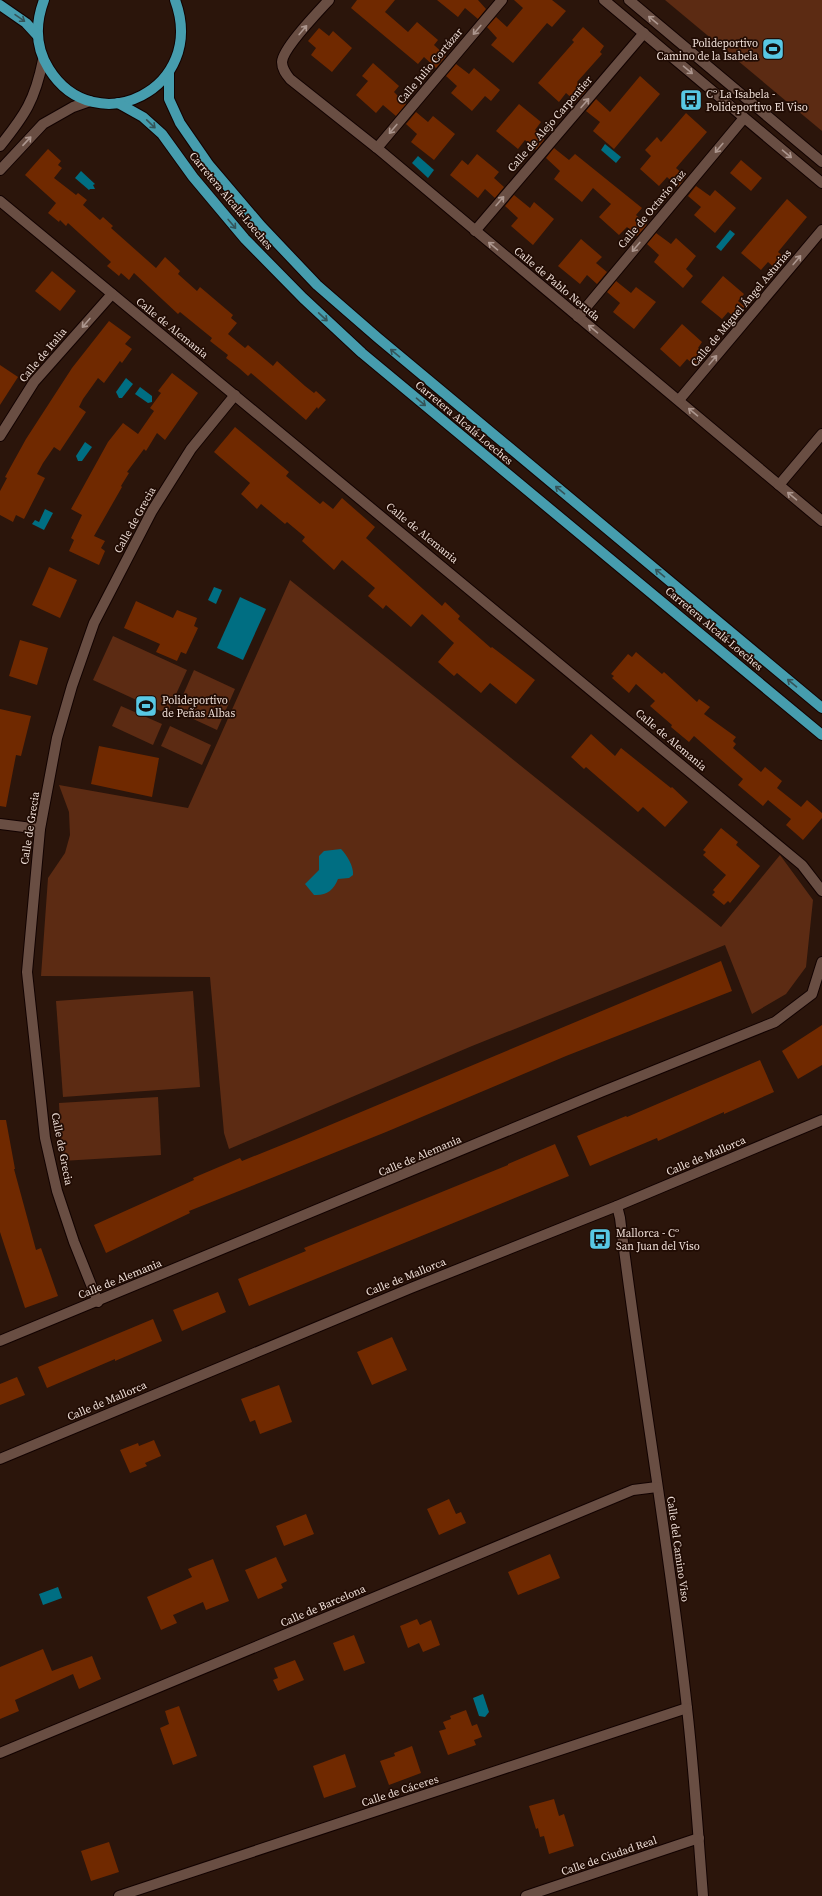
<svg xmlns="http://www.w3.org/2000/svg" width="822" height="1896" font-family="'Source Serif 4',serif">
<rect width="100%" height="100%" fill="#2b150b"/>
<!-- green -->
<g fill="#5c2b13">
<path d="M665 0H822V131Z"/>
<path d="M290 580 721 927 780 855 813 900 806 967 786 994 752 1014 725 945 472 1046 229 1149 224 1133 210 977 41 976 48 878 65 853 70 835 69 812 59 785 188 808Z"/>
<path d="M113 636 187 670 167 714 93 680Z"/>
<path d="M194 670 235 689 217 730 176 711Z"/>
<path d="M121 706 162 724 153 745 112 726Z"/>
<path d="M170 726 211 745 202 765 161 746Z"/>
<path d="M193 991 200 1087 63 1097 56 1001Z"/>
<path d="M158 1097 161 1155 62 1161 59 1103Z"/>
</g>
<!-- water -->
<g fill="#006e82">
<path d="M605 144 621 157 616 163 601 150Z"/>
<path d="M418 156 434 170 428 178 412 163Z"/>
<path d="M81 171 95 184 93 185 95 189H90L89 190 75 178Z"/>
<path d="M730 230 735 234 721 251 716 247Z"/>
<path d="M126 378 133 384 122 398H119L116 392Z"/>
<path d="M140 387 152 396V402L148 403 135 394Z"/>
<path d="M85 442 92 447 82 461H78L76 456Z"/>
<path d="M45 509 53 513 44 530 32 524 35 520 39 522Z"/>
<path d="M214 587 222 590 216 604 208 600Z"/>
<path d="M240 597 266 609 243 660 217 648Z"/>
<path d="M341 849C347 855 354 867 353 875L349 878 338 879C334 890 326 896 314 895L305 884 319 870V856L324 851Z"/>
<path d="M58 1587 62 1598 43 1605 39 1594Z"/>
<path d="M483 1694 489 1712 485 1717 479 1716 473 1698Z"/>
</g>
<!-- building -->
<g fill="#702900">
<path d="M357 0H395L385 12 408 32 417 22 438 40 434 45 446 56 436 68 424 57 418 64 351 8Z"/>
<path d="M437 0H478L486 9 478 19 465 8 458 17Z"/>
<path d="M514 0H552L566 11 552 27 547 23 513 63 491 45 497 38 487 27 496 17 507 27 523 8Z"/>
<path d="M583 27 604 46 600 52 602 54 577 82 586 91 576 102 566 93 559 102 538 83 574 42 572 40Z"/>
<path d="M319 28 329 36 333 31 352 48 332 72 311 55 316 48 308 41Z"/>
<path d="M373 63 399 86 394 92 406 104 396 116 383 105 376 113 356 95 368 81 362 76Z"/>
<path d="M456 64 469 74 474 68 500 90 491 101 485 96 472 111 451 93 457 86 446 76Z"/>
<path d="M640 76 660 94 614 149 593 131 600 122 586 111 596 99 610 112Z"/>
<path d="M519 104 541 122 535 130 544 138V140L536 150 525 140 518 149 496 131Z"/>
<path d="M416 112 428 122 433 116 455 134 434 160 411 142 417 134 406 124Z"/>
<path d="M686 113 707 132 676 168 686 177 678 187 667 177 659 186 640 169 651 156 645 150 657 137 661 142Z"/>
<path d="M554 148 569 160 575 154 642 208 636 215 647 225 637 236 627 227 619 235 599 217 611 204 593 188 582 202 554 179 560 171 546 158Z"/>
<path d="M48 149 61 161 58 165 62 168 54 178 76 195 78 193 87 200 83 205 100 220 103 217 113 226 111 228 156 268 165 257 180 271 178 274 197 291 200 287 233 315 231 318 237 323 228 334 245 348 248 345 273 366 277 361 305 386 314 393 316 391 326 400 318 409 317 407 306 420 251 373 248 376 239 368 226 358 228 355 210 341 212 338 180 312 178 314 134 273 129 280 121 273 119 276 107 266 111 262 68 223 66 226 60 220 59 222 48 213 56 203 25 175Z"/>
<path d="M477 154 499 172 494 178 504 187 495 198 485 189 478 198 450 175 462 160 468 165Z"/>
<path d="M741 160 762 178 751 191 730 173Z"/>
<path d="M696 186 710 196 715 190 736 208 715 233 694 215 701 207 688 196Z"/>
<path d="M514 195 530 208 534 202 554 219 533 245 511 226 518 218 505 206Z"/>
<path d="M787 199 807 217 778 252 787 260 778 271 768 262 761 270 741 253Z"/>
<path d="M656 233 671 244 676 238 696 256 686 269 693 276 683 288 654 262 659 255 647 244Z"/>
<path d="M581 239 602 257 596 263 607 272 597 284 587 275 580 284 558 266Z"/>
<path d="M52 271 76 291 60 311 35 291Z"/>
<path d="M723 276 744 294 738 301 746 308 737 319 728 312 722 319 701 302Z"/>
<path d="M616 281 631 293 636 287 656 302 634 329 613 312 620 303 607 292Z"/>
<path d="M109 321 131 337 125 344 132 349 122 363 120 361 104 383 98 378 83 399 79 407 86 412 60 451 54 447 43 463 37 474 45 478 24 519 16 515 13 522 0 515V491L7 478 5 477 26 439 72 368Z"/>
<path d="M682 324 702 342 698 348 706 355 697 367 687 359 680 367 660 349Z"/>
<path d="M0 365 18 377 0 405Z"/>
<path d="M172 373 198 393 165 440 157 433 146 451 144 449 127 472 129 473 121 486 122 487 94 536 105 541 101 548 105 551 99 565 69 551 74 540 71 538 82 515 71 509 108 442 123 423 138 434 154 411 150 408 161 393 158 391Z"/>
<path d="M235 427 289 472 286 476 320 504 323 501 333 509 342 498 375 527 366 538 442 606 445 602 460 616 458 619 491 648 492 647 535 680 516 704 490 683 481 693 457 673 454 676 438 662 454 643 422 614 411 627 386 605 383 609 368 596 375 588 342 560 334 570 302 541 305 537 287 522 285 524 261 504 257 509 241 494 250 483 214 452Z"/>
<path d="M49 567 77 580 60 618 32 605Z"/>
<path d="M136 601 173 618 177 610 197 618 194 626 198 628 186 654 181 652 177 661 156 652 160 644 124 628Z"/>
<path d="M20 640 48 648 37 685 9 676Z"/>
<path d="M636 652 662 674 664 672 697 702 699 699 710 707 704 714 736 737 733 741 736 744 733 748 761 772 765 767 782 781 777 788 801 807 807 800 822 813V818L803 840 786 825 791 819 768 800 763 806 738 785 743 779 694 736 689 742 671 727 672 725 650 706 655 701 636 684 629 693 612 678 614 676 611 674 628 654 632 657Z"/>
<path d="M0 709 31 716 21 756 16 755 6 807 0 806Z"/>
<path d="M591 734 615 756 621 748 671 788 672 787 688 802 665 827 643 807 638 812 586 767 584 769 571 757Z"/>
<path d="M99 746 159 758 152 797 91 784Z"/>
<path d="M721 828 738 842 736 845 760 866 730 903 728 901 724 905 712 895 715 892 713 890 726 875 703 855 706 852 703 850Z"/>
<path d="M721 961 732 991 566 1056 386 1132 189 1211 190 1213 106 1253 94 1225 194 1180 193 1178 240 1158 242 1161 299 1138Z"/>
<path d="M822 1025V1065L798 1079 782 1051Z"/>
<path d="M760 1060 774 1092 724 1114V1112L658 1141 657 1138 590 1166 577 1136 626 1116 627 1117Z"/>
<path d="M0 1120H6L15 1169H14L36 1250 41 1248 58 1296 25 1308 0 1232Z"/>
<path d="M555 1144 569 1176 249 1306 238 1279 306 1251 304 1248 508 1165V1164Z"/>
<path d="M218 1292 226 1312 182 1331 173 1310Z"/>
<path d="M153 1319 162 1341 115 1361V1359L47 1388 38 1367Z"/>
<path d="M392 1337 407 1370 372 1385 357 1352Z"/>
<path d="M17 1377 25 1395 0 1405V1384Z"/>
<path d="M279 1385 292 1422 260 1434 255 1420 250 1422 241 1399Z"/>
<path d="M154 1440 161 1456 145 1463 147 1466 130 1473 120 1450 138 1443 139 1446Z"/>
<path d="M449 1499 456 1514 461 1512 466 1523 439 1535 427 1509Z"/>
<path d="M306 1514 314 1534 284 1546 276 1526Z"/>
<path d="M550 1554 560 1578 518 1595 508 1572Z"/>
<path d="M276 1557 287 1581 281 1584 283 1588 258 1599 245 1570Z"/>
<path d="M213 1559 229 1601 206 1610 203 1602 173 1615 177 1623 161 1630 147 1597 192 1577 188 1569Z"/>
<path d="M417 1619 420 1625 431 1620 440 1645 423 1652 419 1643 408 1648 400 1626Z"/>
<path d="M354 1635 365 1663 344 1671 333 1643Z"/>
<path d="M43 1649 52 1671 92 1656 101 1679 79 1689 73 1674 15 1700 19 1711 0 1719V1667Z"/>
<path d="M295 1660 304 1680 278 1691 273 1680 278 1678 274 1668Z"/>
<path d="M179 1706 197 1756 173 1765 160 1728 169 1724 165 1711Z"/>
<path d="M466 1710 472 1726 477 1724 482 1737 474 1740 476 1745 448 1755 439 1731 446 1729 443 1722 451 1719 450 1716Z"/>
<path d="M412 1746 421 1773 389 1785 380 1761 395 1756 394 1753Z"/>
<path d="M345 1754 356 1787 324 1798 313 1766Z"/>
<path d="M554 1799 559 1816 564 1814 574 1846 549 1854 544 1836 540 1837 538 1828 536 1829 529 1806Z"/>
<path d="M109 1842 119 1872 91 1881 81 1851Z"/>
</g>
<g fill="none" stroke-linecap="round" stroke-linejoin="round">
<!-- minor casing -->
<g stroke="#120200" stroke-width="12">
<g id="minor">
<path d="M329 0C318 12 283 48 282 62 282 69 286 74 290 79L377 148 822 521"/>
<path d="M604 0 822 183"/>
<path d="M629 0 822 162"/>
<path d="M0 146C25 115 35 100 43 60"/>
<path d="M377 148 502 0"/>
<path d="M0 170 43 124 73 107 90 101"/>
<path d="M0 201 802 865 822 891"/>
<path d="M475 231 644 33"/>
<path d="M578 317 744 118"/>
<path d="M679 400 822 230"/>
<path d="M0 436 34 382 112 294"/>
<path d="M779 485 822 434"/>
<path d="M0 824 40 829"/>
<path d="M617 1206 620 1218C640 1381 669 1544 687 1708 694 1770 698 1833 703 1896"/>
<path d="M98 1302 74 1242 57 1191 45 1138 27 972 40 829 57 738 72 686 94 623 152 511 191 449 235 395"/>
<path d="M0 1341 601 1092 775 1022 812 994 822 962"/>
<path d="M0 1459 411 1288 617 1206 822 1120"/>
<path d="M0 1753 633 1490 657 1487"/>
<path d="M119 1896 687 1708"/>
<path d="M526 1896 699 1838"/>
</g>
</g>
<!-- major casing -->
<g stroke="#120200" stroke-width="12">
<g id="major">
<path d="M44 0C35 24 35 47 49 69 95 143 208 89 175 0"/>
<path d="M0 5 26 23 37 35"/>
<path d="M169 73V99L180 123 209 165 261 226 317 285 378 338 822 708"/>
<path d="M118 103 143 117 162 134 193 177 245 239 303 298 362 353 822 735"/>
</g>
</g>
<!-- minor -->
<use href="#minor" stroke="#694e43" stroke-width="10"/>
<!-- major -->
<use href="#major" stroke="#469dae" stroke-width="10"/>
</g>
<!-- one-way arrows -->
<defs><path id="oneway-shaft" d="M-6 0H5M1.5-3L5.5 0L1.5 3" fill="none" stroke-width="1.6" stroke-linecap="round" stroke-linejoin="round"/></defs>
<g stroke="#345459">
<use href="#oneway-shaft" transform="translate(20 18) rotate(35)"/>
<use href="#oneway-shaft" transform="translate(151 124) rotate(44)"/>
<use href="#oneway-shaft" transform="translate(232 224) rotate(50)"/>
<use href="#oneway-shaft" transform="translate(323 317) rotate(43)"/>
<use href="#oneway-shaft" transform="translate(395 353) rotate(-140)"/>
<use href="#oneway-shaft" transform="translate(421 402) rotate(40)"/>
<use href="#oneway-shaft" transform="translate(560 490) rotate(-140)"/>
<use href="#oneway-shaft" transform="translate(660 573) rotate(-140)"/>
<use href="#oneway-shaft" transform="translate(792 683) rotate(-140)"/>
</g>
<g stroke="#ac968e">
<use href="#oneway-shaft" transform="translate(653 20) rotate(-140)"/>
<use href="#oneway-shaft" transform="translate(303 30) rotate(-50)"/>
<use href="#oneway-shaft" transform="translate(477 30) rotate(130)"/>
<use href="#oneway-shaft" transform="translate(688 70) rotate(40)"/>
<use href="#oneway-shaft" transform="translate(585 103) rotate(-49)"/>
<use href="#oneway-shaft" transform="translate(393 129) rotate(130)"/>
<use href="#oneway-shaft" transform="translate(27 141) rotate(-47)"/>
<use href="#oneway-shaft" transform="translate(719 148) rotate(130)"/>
<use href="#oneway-shaft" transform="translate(787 154) rotate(40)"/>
<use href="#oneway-shaft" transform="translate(500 201) rotate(-49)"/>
<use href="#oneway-shaft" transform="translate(493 246) rotate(-140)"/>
<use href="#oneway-shaft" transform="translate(636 247) rotate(130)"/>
<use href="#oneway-shaft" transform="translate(797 260) rotate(-50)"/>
<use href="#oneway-shaft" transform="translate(86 323) rotate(131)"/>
<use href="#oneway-shaft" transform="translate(593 329) rotate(-140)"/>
<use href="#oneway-shaft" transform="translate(713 360) rotate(-50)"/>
<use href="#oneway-shaft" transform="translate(693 412) rotate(-140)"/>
<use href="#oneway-shaft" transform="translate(792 496) rotate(-140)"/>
</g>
<!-- icons -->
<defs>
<g id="stadium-square" transform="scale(1.15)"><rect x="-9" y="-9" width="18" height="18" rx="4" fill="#58c8e4" stroke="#210c04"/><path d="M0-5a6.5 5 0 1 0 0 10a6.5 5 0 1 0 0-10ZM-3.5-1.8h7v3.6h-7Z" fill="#111"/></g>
<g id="bus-square" transform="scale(1.15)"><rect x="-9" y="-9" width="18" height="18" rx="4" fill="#58c8e4" stroke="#210c04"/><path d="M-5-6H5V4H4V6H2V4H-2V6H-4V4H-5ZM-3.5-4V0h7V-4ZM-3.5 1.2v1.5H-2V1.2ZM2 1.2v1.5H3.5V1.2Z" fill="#111"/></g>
</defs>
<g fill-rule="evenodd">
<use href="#stadium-square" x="773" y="49"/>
<use href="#bus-square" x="691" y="100"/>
<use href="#stadium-square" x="146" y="706"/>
<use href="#bus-square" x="600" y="1239"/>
</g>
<g text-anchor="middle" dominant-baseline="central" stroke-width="3.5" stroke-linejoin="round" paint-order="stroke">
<!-- poi labels -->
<g font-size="11" fill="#efdfd8" stroke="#210c04" text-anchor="start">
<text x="758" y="43" text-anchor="end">Polideportivo<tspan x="758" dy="13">Camino de la Isabela</tspan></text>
<text x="706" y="94">Cº La Isabela -<tspan x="706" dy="13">Polideportivo El Viso</tspan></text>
<text x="162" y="700">Polideportivo<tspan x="162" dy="13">de Peñas Albas</tspan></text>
<text x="616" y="1233">Mallorca - Cº<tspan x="616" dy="13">San Juan del Viso</tspan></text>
</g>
<!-- street labels -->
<g font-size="11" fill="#efdfd8" stroke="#210c04">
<text transform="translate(430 66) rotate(-50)">Calle Julio Cortázar</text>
<text transform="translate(550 124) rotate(-49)">Calle de Alejo Carpentier</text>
<text transform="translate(231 201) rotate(50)">Carretera Alcalá-Loeches</text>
<text transform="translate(652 209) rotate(-50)">Calle de Octavio Paz</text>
<text transform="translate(557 284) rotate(40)">Calle de Pablo Neruda</text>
<text transform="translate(741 308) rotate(-50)">Calle de Miguel Ángel Asturias</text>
<text transform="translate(172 328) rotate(39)">Calle de Alemania</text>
<text transform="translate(43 355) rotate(-50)">Calle de Italia</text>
<text transform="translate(464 423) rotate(40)">Carretera Alcalá-Loeches</text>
<text transform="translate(135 520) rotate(-61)">Calle de Grecia</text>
<text transform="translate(422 533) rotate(39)">Calle de Alemania</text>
<text transform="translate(714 629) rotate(40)">Carretera Alcalá-Loeches</text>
<text transform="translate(671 740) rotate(40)">Calle de Alemania</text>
<text transform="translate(30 828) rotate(-81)">Calle de Grecia</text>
<text transform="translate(62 1149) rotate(79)">Calle de Grecia</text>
<text transform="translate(420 1156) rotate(-23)">Calle de Alemania</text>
<text transform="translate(706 1156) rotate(-23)">Calle de Mallorca</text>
<text transform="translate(406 1277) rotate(-22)">Calle de Mallorca</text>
<text transform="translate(120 1279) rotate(-22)">Calle de Alemania</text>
<text transform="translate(107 1401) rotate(-23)">Calle de Mallorca</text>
<text transform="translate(678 1549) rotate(82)">Calle del Camino Viso</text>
<text transform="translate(323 1606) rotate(-23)">Calle de Barcelona</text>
<text transform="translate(400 1791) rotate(-18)">Calle de Cáceres</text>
<text transform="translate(609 1856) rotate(-19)">Calle de Ciudad Real</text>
</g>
</g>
</svg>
